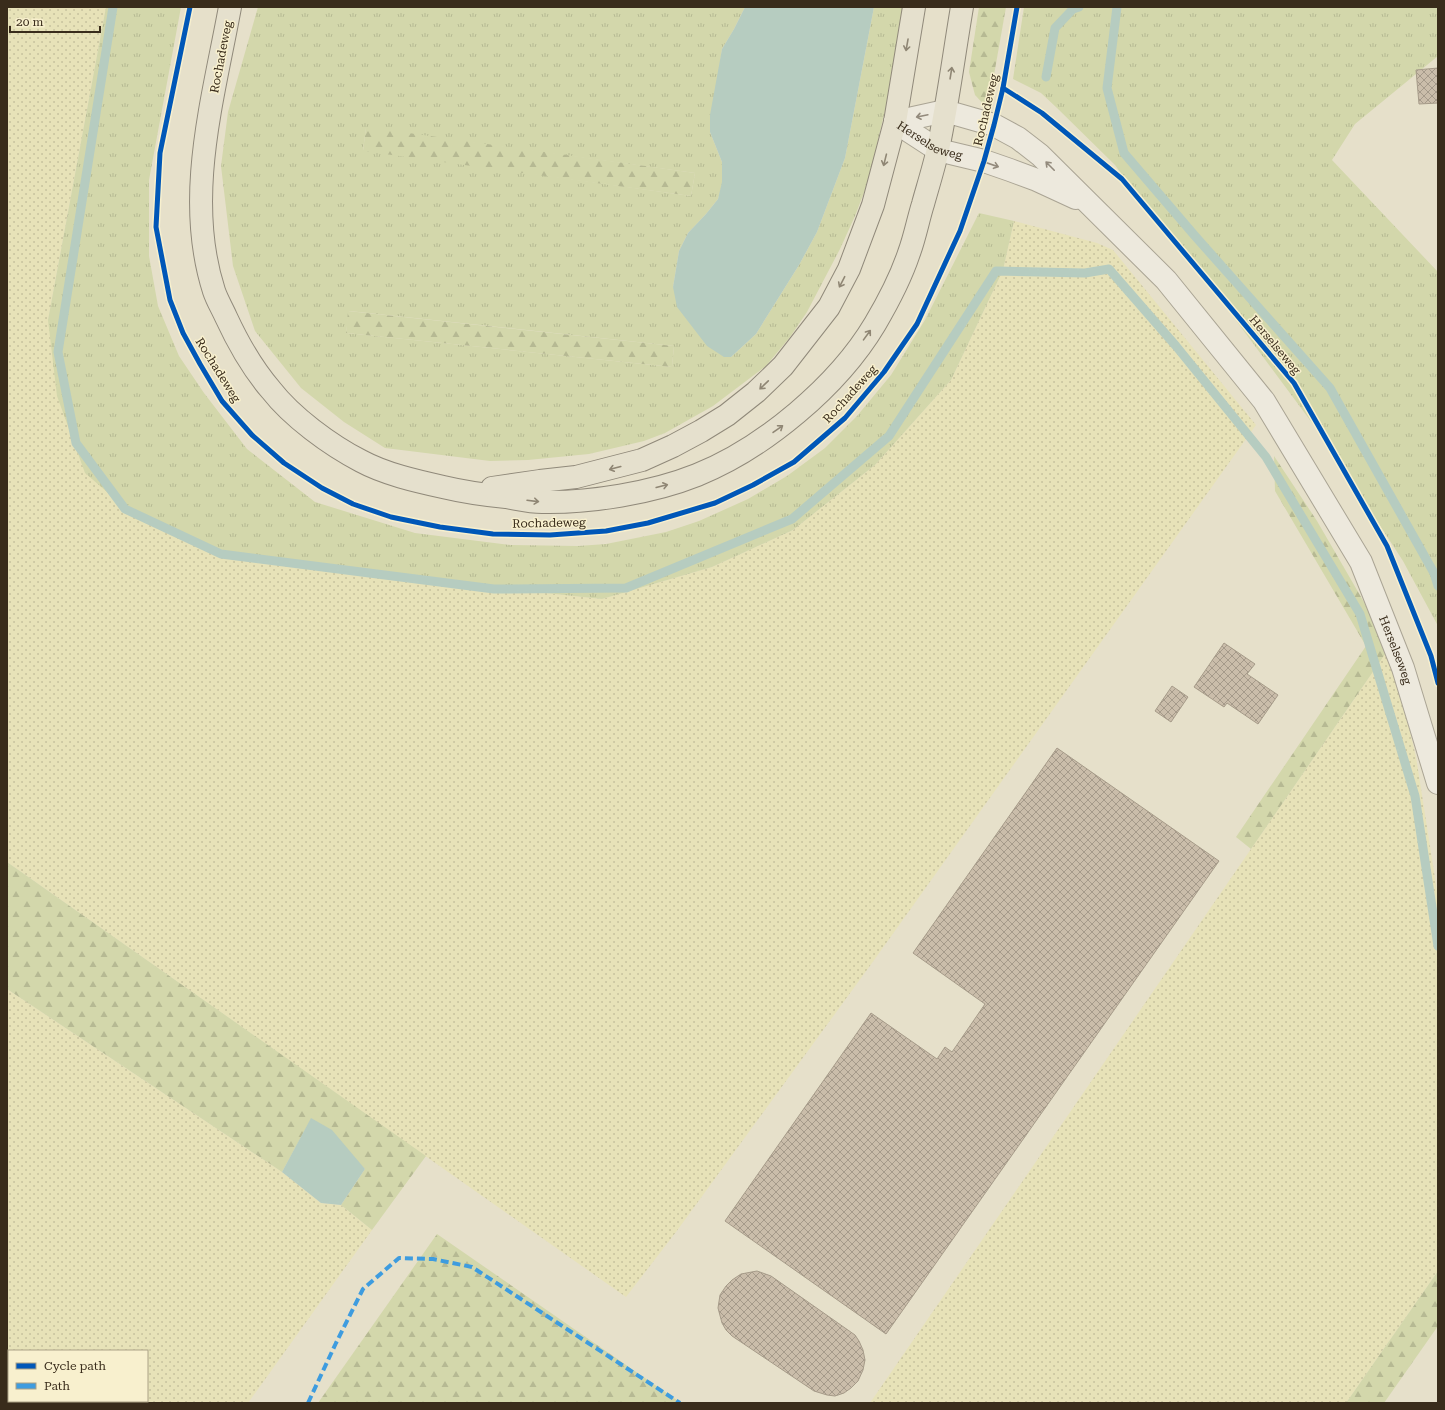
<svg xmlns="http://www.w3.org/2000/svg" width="1445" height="1410" font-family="'Roboto Serif',serif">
<defs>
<pattern id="farmland-dots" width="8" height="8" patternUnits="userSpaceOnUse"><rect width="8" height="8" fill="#e7e2b8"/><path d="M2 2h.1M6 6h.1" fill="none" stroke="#c7c29e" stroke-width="1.8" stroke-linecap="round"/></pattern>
<pattern id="grass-tufts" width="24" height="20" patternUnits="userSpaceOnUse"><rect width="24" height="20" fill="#d3d7ab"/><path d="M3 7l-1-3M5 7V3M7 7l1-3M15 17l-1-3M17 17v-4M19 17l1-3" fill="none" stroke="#b6b993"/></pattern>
<pattern id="forest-firs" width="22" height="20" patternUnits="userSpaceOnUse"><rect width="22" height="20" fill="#d3d7ab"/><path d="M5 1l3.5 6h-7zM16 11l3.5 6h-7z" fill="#b6b993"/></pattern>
<pattern id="building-cross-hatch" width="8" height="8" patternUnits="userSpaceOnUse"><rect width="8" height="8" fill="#cabdaa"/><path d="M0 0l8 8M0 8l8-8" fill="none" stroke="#a59a8a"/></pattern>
</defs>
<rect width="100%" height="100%" fill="#e6e0ca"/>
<!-- farmland -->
<g fill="url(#farmland-dots)" fill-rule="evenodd">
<path d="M7 7H106L48 320 309 568 602 599 712 567 793 530 875 465 951 380 1003 270 1014 221 1097 243 1113 250 1256 425 872 963 676 1232 626 1297 7 862Z"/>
<path d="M1390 647 1416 757 1438 897V1271L1346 1403H870Z"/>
<path d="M7 989 282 1172 321 1203 341 1205 372 1230 248 1403H7ZM9 1351H147V1401H9Z"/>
</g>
<!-- grass -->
<g fill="url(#grass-tufts)" fill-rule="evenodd">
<path d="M106 7H181L149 180V256L158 306 179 356 204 393 247 449 315 502 415 533 511 545 578 546 606 544 666 532 699 521 748 499 787 476 825 448 857 416 891 375 925 320 979 213 1014 221 1003 270 951 380 875 465 793 530 712 567 602 599 309 568 213 553 136 517 85 473 57 396 48 320Z"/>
<path d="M258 7H745L734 29 722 49 710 132 722 162 723 182 718 199 706 214 688 233 679 251 673 287 731 357 756 334 799 265 817 232 845 158 874 7H904L888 98 868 182 855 216 840 249 807 312 790 337 766 366 713 406 665 433 644 441 589 454 528 460 490 461 385 448 344 422 301 388 255 331 233 266 221 166 228 112ZM366 128 695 173 691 196 363 150ZM349 311 674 346 672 367 346 333Z"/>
<path d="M1024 7H1438V56L1355 124 1332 160 1438 272V626L1403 561 1321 435 1212 288 1140 200 1115 165 1057 108 1041 93 1013 79Z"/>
</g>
<!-- forest -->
<g fill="url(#forest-firs)">
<path d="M979 7H1006L988 109 975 95 969 72Z"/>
<path d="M366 127 695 173 691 196 363 151Z"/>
<path d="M348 311 674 346 672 367 346 333Z"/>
<path d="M1274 456 1317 521 1390 647 1251 849 1236 837 1366 646 1275 491Z"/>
<path d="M7 862 426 1156 372 1230 341 1205 365 1169 311 1119 282 1172 7 989Z"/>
<path d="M437 1234 681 1403H318Z"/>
<path d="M1438 1271V1326L1384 1403H1346Z"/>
</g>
<!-- water -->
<g fill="#b6ccc0">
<path d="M745 7H874L845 158 817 232 799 265 756 334 731 357H724L707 346 677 307 673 287 679 251 688 233 706 214 718 199 722 182V162L710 132V115L722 49 734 29Z"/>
<path d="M311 1118 332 1130 365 1169 341 1205 321 1203 282 1172Z"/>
</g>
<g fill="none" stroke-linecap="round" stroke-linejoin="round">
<!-- stream -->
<g stroke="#b6ccc0" stroke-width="9">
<path d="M113 7 58 352 76 443 125 509 221 554 494 589 626 588 792 519 889 436 996 271 1085 273 1109 269 1176 346 1266 457 1360 614 1415 796 1438 946"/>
<path d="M1117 7 1107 88 1124 153 1195 236 1330 388 1434 573 1438 586"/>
<path d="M1046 77 1055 28 1073 9 1079 7"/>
</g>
</g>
<!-- building -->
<g fill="url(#building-cross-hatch)" stroke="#a69b89">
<path d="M1438 68V103L1419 104 1416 70Z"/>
<path d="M1224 643 1255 664 1247 674 1278 695 1258 724 1227 703 1224 707 1194 687Z"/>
<path d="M1172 686 1188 697 1171 722 1155 711Z"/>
<path d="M1057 748 1219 861 886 1334 725 1221 871 1013 937 1059 945 1047 952 1052 985 1004 913 953Z"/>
<path d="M757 1271 771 1276 855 1335 859 1341 863 1350 865 1360 863 1370 858 1381 851 1388 844 1393 835 1396 827 1395 814 1391 732 1336 726 1330 722 1323 718 1308 720 1295 726 1286 732 1280 741 1274Z"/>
</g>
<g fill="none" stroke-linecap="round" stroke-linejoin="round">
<!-- minor casing -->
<g stroke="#aaa494" stroke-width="24">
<g id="minor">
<path id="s1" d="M895 122 945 111 994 125 1018 138 1040 155 1166 280 1264 401 1361 562 1403 668 1438 783"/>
<path id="s2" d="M895 122 938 150 984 161 1010 170 1037 180 1076 198"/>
</g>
</g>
<!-- major casing -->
<g stroke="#90897a" stroke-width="24">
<g id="major">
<path d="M230 7C213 100 184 198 214 291 217 300 222 308 226 317 238 343 252 368 271 390 292 417 330 445 361 461 385 474 416 481 443 487 464 492 485 495 506 497 518 499 530 502 542 502 590 503 652 493 697 475 764 448 838 386 875 324 888 302 901 277 909 253 915 237 918 220 923 204 928 186 934 167 938 149 948 102 954 54 962 7"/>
<path d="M492 488 540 481 576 477 642 460 673 446 701 431 727 415 756 392 783 366 829 307 849 269 873 205 895 122 914 7"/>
</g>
</g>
<!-- minor -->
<use href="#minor" stroke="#ede9dd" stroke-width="22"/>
<!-- major -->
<use href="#major" stroke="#e5e0cd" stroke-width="22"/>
<!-- quiet -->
<path stroke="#3e9cdf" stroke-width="4" stroke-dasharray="8 4" stroke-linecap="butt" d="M308 1403 336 1343 363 1289 399 1258 433 1259 472 1267 680 1403"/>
<!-- cycleway casing -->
<g stroke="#f8f0ce" stroke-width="8">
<g id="cycleway">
<path d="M190 7 160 153 156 227 170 300 183 333 200 364 222 401 252 435 284 463 322 488 353 504 391 517 440 527 493 534 550 535 606 531 648 523 715 503 753 485 794 462 845 418 884 372 917 324 960 231 984 161 994 125 1003 88 1017 7"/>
<path d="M1003 88 1042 113 1122 179 1294 383 1387 546 1431 656 1438 683"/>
</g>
</g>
<!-- cycleway -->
<use href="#cycleway" stroke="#0057b8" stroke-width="5"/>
</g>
<!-- one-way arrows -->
<defs><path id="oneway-shaft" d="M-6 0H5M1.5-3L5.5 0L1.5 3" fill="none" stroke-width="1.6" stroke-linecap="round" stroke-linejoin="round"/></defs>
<g stroke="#8f8674">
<use href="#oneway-shaft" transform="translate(907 45) rotate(100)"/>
<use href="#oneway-shaft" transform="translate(951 73) rotate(-81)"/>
<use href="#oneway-shaft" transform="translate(885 160) rotate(104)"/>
<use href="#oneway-shaft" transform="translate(842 282) rotate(117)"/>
<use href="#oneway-shaft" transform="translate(867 335) rotate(-54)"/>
<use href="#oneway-shaft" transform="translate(764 385) rotate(136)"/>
<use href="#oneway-shaft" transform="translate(778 429) rotate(-35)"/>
<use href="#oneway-shaft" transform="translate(615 468) rotate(165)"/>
<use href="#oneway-shaft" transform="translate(662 486) rotate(-14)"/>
<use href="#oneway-shaft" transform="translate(533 501) rotate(7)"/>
</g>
<g stroke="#938a7c">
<use href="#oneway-shaft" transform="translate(922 116) rotate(168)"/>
<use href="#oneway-shaft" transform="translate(993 165) rotate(19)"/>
<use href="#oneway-shaft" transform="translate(1050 166) rotate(-135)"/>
</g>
<g text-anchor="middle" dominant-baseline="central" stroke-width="3" stroke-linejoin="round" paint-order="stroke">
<!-- street labels -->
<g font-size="12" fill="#392c1b" stroke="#f8f0ce">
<text transform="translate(221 57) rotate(-79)">Rochadeweg</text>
<text transform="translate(986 110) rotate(-77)">Rochadeweg</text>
<text stroke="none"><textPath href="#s2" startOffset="40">Herselseweg</textPath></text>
<text transform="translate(1275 345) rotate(50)">Herselseweg</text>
<text transform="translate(218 370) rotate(58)">Rochadeweg</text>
<text transform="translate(850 394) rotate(-48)">Rochadeweg</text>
<text transform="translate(549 523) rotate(-1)">Rochadeweg</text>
<text stroke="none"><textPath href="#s1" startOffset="773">Herselseweg</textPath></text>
</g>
</g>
<!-- border -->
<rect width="1445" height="1410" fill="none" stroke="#392c1b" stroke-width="16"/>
<!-- legend -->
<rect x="8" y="1350" width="140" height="52" fill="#f8f0ce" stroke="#aca286"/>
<rect x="16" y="1363" width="20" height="6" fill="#0057b8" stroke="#aca286"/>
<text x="44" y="1370" font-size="12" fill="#392c1b">Cycle path</text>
<rect x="16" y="1383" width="20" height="6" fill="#3e9cdf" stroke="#aca286"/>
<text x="44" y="1390" font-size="12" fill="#392c1b">Path</text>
<!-- scale -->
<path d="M10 26v6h90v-6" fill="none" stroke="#392c1b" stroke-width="2"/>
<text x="16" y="26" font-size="12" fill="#392c1b" stroke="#f8f0ce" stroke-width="3" paint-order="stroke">20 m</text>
</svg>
